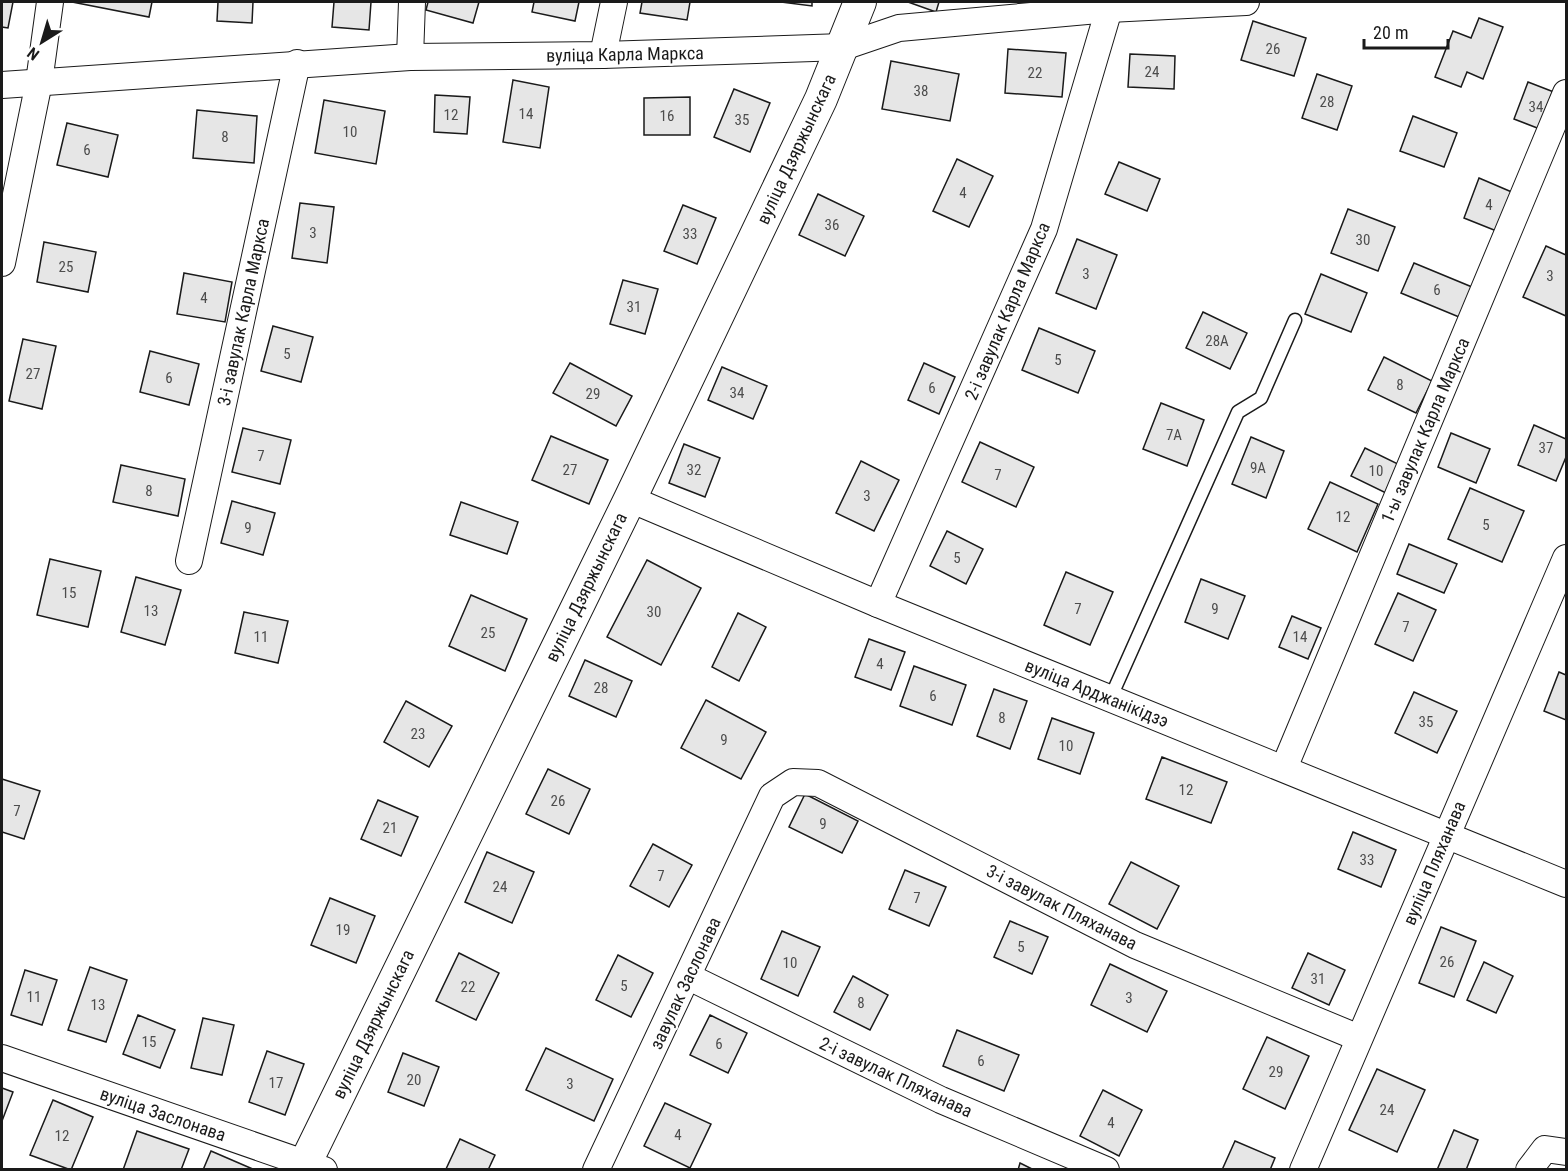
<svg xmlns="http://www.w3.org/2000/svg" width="1568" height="1171" font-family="'Roboto Condensed',sans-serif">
<rect width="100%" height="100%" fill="#fff"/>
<!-- building -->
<g fill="#e6e6e6" stroke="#1a1a1a" stroke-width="1.5">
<path d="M2 2H13L8 28 2 27Z"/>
<path d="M72 2H152L149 17Z"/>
<path d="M218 2H253L252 23 217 21Z"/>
<path d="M334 2H371L369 30 332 27Z"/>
<path d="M428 2H479L473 23 426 10Z"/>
<path d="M534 2H579L575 21 532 12Z"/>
<path d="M642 2H690L687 20 640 13Z"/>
<path d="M781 2H812V6Z"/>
<path d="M908 2H939L936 12Z"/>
<path d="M1479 18 1503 27 1483 79 1467 72 1461 87 1435 77 1453 31 1471 38Z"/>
<path d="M1253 21 1306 38 1294 76 1241 60Z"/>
<path d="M1008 49 1066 53 1062 97 1005 93Z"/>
<path d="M1130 54 1175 56 1174 89 1128 87Z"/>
<path d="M891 61 959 74 950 121 882 109Z"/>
<path d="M1317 74 1352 86 1337 130 1302 118Z"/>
<path d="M513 80 549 87 540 148 503 142Z"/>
<path d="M1528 82 1559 94 1545 131 1514 119Z"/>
<path d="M734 89 770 103 750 152 714 137Z"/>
<path d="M435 95 470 97 467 134 434 132Z"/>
<path d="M690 97V135H644V98Z"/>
<path d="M324 100 385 111 376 164 315 153Z"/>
<path d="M197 110 257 116 254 163 193 158Z"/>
<path d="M1413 116 1457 133 1444 167 1400 151Z"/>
<path d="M67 123 118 135 108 177 57 165Z"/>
<path d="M957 159 993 176 969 227 933 211Z"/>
<path d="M1119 162 1160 179 1147 211 1105 194Z"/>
<path d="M1479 178 1514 193 1499 232 1464 218Z"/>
<path d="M818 194 864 216 845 256 799 235Z"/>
<path d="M300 203 334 207 327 263 292 258Z"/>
<path d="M683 205 716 218 697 264 664 251Z"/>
<path d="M1348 209 1395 227 1378 271 1331 253Z"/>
<path d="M1077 239 1117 255 1096 309 1056 293Z"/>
<path d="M44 242 96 252 88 292 37 282Z"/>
<path d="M1546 246 1566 255V316L1523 297Z"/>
<path d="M1414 263 1472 287 1459 317 1401 293Z"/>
<path d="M184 273 232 282 225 322 177 314Z"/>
<path d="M1321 274 1367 293 1351 332 1305 314Z"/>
<path d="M623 280 658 289 645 334 610 324Z"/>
<path d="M1203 312 1247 333 1230 369 1186 348Z"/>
<path d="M273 326 313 337 301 382 261 371Z"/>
<path d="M1039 328 1095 351 1078 393 1022 370Z"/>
<path d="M23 339 56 346 42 409 9 401Z"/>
<path d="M150 351 199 364 189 405 140 392Z"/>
<path d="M1384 357 1432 381 1416 413 1368 390Z"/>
<path d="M570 363 632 396 616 426 553 393Z"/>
<path d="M924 363 955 377 939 414 908 400Z"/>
<path d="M722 367 767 386 753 419 708 400Z"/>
<path d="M1161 403 1204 420 1187 466 1143 449Z"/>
<path d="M1534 425 1566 439V457L1556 481 1518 465Z"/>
<path d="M243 428 291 440 280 484 232 472Z"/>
<path d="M1451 433 1490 449 1476 483 1438 467Z"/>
<path d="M551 436 608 460 589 504 532 480Z"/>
<path d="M1251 437 1284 451 1266 498 1232 484Z"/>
<path d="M980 442 1034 467 1016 507 962 482Z"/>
<path d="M684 444 720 458 705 497 669 483Z"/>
<path d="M1365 448 1400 465 1386 493 1351 476Z"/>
<path d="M861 461 899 480 874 531 836 513Z"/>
<path d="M121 465 185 479 178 516 113 502Z"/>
<path d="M1330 482 1378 504 1357 552 1308 529Z"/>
<path d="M1470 488 1524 511 1502 562 1448 539Z"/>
<path d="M232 501 275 513 263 555 221 543Z"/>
<path d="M461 502 518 522 507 554 450 535Z"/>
<path d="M947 531 983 549 966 584 930 566Z"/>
<path d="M1409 544 1457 564 1444 593 1397 574Z"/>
<path d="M50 559 101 571 88 627 37 615Z"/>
<path d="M647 560 701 588 661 665 607 637Z"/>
<path d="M1066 572 1113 592 1090 645 1044 625Z"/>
<path d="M136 577 181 590 165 645 121 632Z"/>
<path d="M1201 579 1245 596 1228 639 1185 622Z"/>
<path d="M1398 593 1436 610 1413 661 1375 644Z"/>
<path d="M471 595 527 619 505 671 449 646Z"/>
<path d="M244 612 288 621 278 663 235 653Z"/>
<path d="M738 613 766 627 739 681 712 667Z"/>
<path d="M1292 616 1321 628 1308 659 1279 647Z"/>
<path d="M869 639 905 652 891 690 855 677Z"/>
<path d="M585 660 632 681 616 717 569 696Z"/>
<path d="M914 666 966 685 952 725 900 706Z"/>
<path d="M1559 672 1566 675V720L1544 711Z"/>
<path d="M994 689 1027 701 1010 749 977 736Z"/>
<path d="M1414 692 1457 711 1437 753 1395 733Z"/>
<path d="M706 700 766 732 741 779 681 748Z"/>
<path d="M406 701 452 726 429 767 384 742Z"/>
<path d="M1052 718 1094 733 1080 774 1038 759Z"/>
<path d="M1162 757 1227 782 1211 823 1146 799Z"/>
<path d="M548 769 590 789 569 834 526 814Z"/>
<path d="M2 779 40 791 24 839 2 832Z"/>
<path d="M805 794 858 821 842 853 789 827Z"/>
<path d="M378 800 418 817 401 856 361 839Z"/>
<path d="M1353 832 1396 850 1381 887 1338 869Z"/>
<path d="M653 844 692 865 669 907 630 886Z"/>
<path d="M487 852 534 872 512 923 465 902Z"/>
<path d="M1131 862 1179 886 1157 929 1109 904Z"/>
<path d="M905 870 946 887 929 926 889 909Z"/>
<path d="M330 898 375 916 356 963 311 945Z"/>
<path d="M1010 921 1048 937 1032 974 994 957Z"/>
<path d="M1441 927 1476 941 1454 997 1419 983Z"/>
<path d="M782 931 820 947 798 996 761 979Z"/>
<path d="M459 953 499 973 476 1020 436 1001Z"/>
<path d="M1308 953 1345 970 1329 1005 1292 988Z"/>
<path d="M618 955 653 973 631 1017 596 1000Z"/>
<path d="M1484 962 1513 976 1496 1013 1467 1000Z"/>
<path d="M1110 964 1167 991 1147 1032 1091 1005Z"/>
<path d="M90 967 127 980 106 1042 68 1030Z"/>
<path d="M25 970 57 980 42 1025 11 1015Z"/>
<path d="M853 976 888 995 870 1030 834 1012Z"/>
<path d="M138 1015 175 1030 160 1068 123 1054Z"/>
<path d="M710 1015 747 1033 728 1073 690 1055Z"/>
<path d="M203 1018 234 1025 222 1075 191 1068Z"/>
<path d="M957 1030 1019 1055 1004 1091 943 1066Z"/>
<path d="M1267 1037 1309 1056 1285 1109 1243 1089Z"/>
<path d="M546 1048 613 1079 594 1121 526 1090Z"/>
<path d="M267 1051 304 1064 285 1115 249 1102Z"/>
<path d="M403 1053 439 1067 424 1106 388 1092Z"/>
<path d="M1377 1069 1425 1090 1397 1152 1349 1130Z"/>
<path d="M2 1088 13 1092 2 1121Z"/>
<path d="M1103 1090 1142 1110 1119 1156 1080 1136Z"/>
<path d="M53 1100 93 1117 71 1170 30 1155Z"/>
<path d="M665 1103 711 1124 690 1168 644 1146Z"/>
<path d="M1454 1130 1478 1140 1466 1170H1437Z"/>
<path d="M137 1131 189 1149 181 1170H123Z"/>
<path d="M460 1139 495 1155 488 1170 446 1169Z"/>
<path d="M1235 1141 1275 1158 1270 1170H1222Z"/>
<path d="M211 1151 255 1170H203Z"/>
<path d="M1020 1163 1034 1170H1018Z"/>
</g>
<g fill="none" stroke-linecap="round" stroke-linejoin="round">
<!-- service casing -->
<g stroke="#1a1a1a" stroke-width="15">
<path id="service" d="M1110 699 1238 412 1261 398 1295 320"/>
</g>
<!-- minor casing -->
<g stroke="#1a1a1a" stroke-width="28">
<g id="minor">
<path d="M603 55 614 2"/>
<path d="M410 57 412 2"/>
<path d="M2 85 410 57 603 55 843 47 899 28 1109 9 1246 2"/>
<path d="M2 263 39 82 50 2"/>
<path d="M630 499 878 604 1566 884"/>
<path d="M189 561 297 63"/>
<path d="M878 604 1044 229 1109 9"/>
<path d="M1284 768 1566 93"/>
<path d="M689 977 941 1100 1106 1170"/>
<path d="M2 1058 324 1170"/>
<path d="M596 1170 772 796 793 782 818 783 1135 945 1359 1038"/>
<path d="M1303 1170 1566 558"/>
<path d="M1529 1170 1545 1149 1566 1152"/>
</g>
</g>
<!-- tertiary casing -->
<g stroke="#1a1a1a" stroke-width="34">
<path id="tertiary" d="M302 1170 630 499 821 99 860 2"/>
</g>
<!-- service -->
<use href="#service" stroke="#fff" stroke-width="12"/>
<!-- minor -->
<use href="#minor" stroke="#fff" stroke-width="26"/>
<!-- tertiary -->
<use href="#tertiary" stroke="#fff" stroke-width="32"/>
</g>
<g text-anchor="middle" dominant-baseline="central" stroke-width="4.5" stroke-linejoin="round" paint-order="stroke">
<!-- number labels -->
<g font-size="15" fill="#4d4d4d">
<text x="1273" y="49">26</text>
<text x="1152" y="72">24</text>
<text x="1035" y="73">22</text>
<text x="921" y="91">38</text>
<text x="1327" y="102">28</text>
<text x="1536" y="107">34</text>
<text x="526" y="114">14</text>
<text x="451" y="115">12</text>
<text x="667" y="116">16</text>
<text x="742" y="120">35</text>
<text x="350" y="132">10</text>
<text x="225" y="137">8</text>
<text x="87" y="150">6</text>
<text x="963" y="193">4</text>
<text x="1489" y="205">4</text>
<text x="832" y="225">36</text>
<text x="313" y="233">3</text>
<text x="690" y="234">33</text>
<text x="1363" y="240">30</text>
<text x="66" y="267">25</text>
<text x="1086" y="274">3</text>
<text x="1550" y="276">3</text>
<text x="1437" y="290">6</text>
<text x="204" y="298">4</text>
<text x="634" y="307">31</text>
<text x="1217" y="341">28А</text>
<text x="287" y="354">5</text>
<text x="1058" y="360">5</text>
<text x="33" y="374">27</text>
<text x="169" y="378">6</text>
<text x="1400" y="385">8</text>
<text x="932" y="388">6</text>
<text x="737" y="393">34</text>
<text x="593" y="394">29</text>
<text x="1174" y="435">7А</text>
<text x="1546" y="448">37</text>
<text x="261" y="456">7</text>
<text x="1258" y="468">9А</text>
<text x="570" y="470">27</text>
<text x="694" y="470">32</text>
<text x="1376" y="471">10</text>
<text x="998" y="475">7</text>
<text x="149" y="491">8</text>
<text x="867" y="496">3</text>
<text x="1343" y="517">12</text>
<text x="1486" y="525">5</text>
<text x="248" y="528">9</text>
<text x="957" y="558">5</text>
<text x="69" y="593">15</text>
<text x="1078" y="609">7</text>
<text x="1215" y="609">9</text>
<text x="151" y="611">13</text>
<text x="654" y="612">30</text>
<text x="1406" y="627">7</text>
<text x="488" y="633">25</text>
<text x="261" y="637">11</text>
<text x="1300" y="637">14</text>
<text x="880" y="664">4</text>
<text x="601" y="688">28</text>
<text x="933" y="696">6</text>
<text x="1002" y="718">8</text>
<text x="1426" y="722">35</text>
<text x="418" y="734">23</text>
<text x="724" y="740">9</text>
<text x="1066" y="746">10</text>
<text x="1186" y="790">12</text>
<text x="558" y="801">26</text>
<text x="17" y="811">7</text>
<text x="823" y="824">9</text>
<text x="390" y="828">21</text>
<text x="1367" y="860">33</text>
<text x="661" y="876">7</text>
<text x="500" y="887">24</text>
<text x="917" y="898">7</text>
<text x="343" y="930">19</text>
<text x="1021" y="947">5</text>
<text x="1447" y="962">26</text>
<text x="790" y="963">10</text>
<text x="1318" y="979">31</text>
<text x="624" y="986">5</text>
<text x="468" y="987">22</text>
<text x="34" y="997">11</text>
<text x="1129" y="998">3</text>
<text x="861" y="1003">8</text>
<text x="98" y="1005">13</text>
<text x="149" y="1042">15</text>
<text x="719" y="1044">6</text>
<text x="981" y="1061">6</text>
<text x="1276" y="1072">29</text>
<text x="414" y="1080">20</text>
<text x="276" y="1083">17</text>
<text x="570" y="1084">3</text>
<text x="1387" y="1110">24</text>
<text x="1111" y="1123">4</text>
<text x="678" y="1135">4</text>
<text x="62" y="1136">12</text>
</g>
<!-- street labels -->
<g font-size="18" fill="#1a1a1a" stroke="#fff">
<text transform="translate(625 54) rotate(-1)">вуліца Карла Маркса</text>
<text transform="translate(796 149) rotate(-65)">вуліца Дзяржынскага</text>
<text transform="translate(1007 311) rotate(-67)">2-і завулак Карла Маркса</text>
<text transform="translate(243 312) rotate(-78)">3-і завулак Карла Маркса</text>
<text transform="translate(1425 430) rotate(-67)">1-ы завулак Карла Маркса</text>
<text transform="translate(586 587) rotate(-64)">вуліца Дзяржынскага</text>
<text transform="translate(1097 693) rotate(22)">вуліца Арджанікідзэ</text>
<text transform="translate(1434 863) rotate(-67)">вуліца Пляханава</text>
<text transform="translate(1062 907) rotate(27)">3-і завулак Пляханава</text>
<text transform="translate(685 983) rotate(-65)">завулак Заслонава</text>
<text transform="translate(373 1024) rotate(-64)">вуліца Дзяржынскага</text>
<text transform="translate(896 1077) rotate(25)">2-і завулак Пляханава</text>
<text transform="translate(163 1114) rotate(19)">вуліца Заслонава</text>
</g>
</g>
<!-- border -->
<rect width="1568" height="1171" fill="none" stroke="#1a1a1a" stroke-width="6"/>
<!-- north arrow -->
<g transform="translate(42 42) rotate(217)" stroke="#ffffff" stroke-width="4.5" paint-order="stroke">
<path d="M0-4.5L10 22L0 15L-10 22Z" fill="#1a1a1a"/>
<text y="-9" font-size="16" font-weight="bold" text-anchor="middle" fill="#1a1a1a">N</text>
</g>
<!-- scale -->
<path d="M1364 39v9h84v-9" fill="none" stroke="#1a1a1a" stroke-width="3"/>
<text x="1373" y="39" font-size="18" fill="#1a1a1a" stroke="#ffffff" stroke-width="4.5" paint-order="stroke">20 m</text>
</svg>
